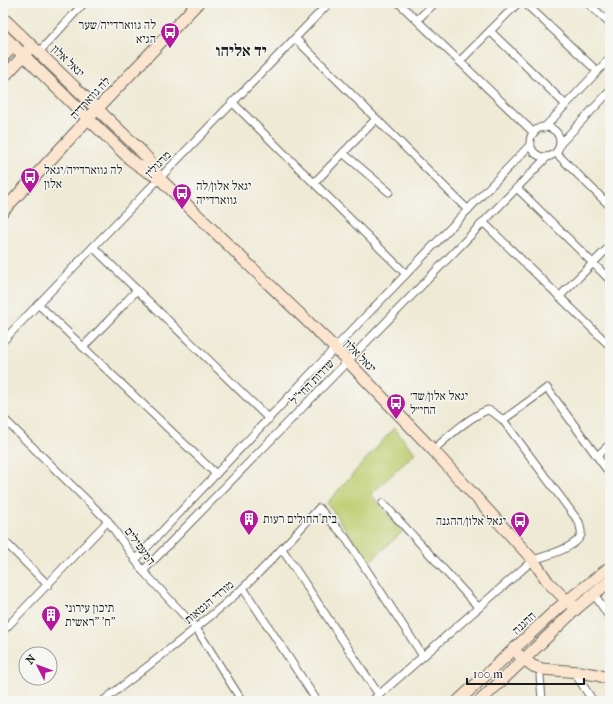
<svg xmlns="http://www.w3.org/2000/svg" width="613" height="704" font-family="'IM FELL French Canon','Frank Ruhl Libre',serif">
<rect width="100%" height="100%" fill="#f6f6f2"/>
<filter id="ink" filterUnits="userSpaceOnUse"><feTurbulence type="fractalNoise" baseFrequency=".025" numOctaves="2"/><feDisplacementMap in="SourceGraphic" scale="8" xChannelSelector="R" yChannelSelector="G"/><feConvolveMatrix kernelMatrix="1 2 1 2 8 2 1 2 1" color-interpolation-filters="sRGB"/></filter>
<filter id="wash" filterUnits="userSpaceOnUse"><feTurbulence type="fractalNoise" baseFrequency=".012" numOctaves="4" result="noise"/><feDisplacementMap in="SourceGraphic" scale="16" xChannelSelector="R" yChannelSelector="G"/><feGaussianBlur stdDeviation="0.9" result="paint"/><feColorMatrix in="noise" values="0 0 0 0 0 0 0 0 0 0 0 0 0 0 0 0 0 1.4 0 .05"/><feComposite in="paint" operator="in"/></filter>
<g filter="url(#wash)">
<rect width="100%" height="100%" fill="#efead5"/>
<!-- green -->
<path fill="#becd70" stroke="#6d7446" d="M394 428 415 453 371 494 402 532 369 562 327 503Z"/>
</g>
<g filter="url(#ink)">
<g fill="none" stroke-linecap="round" stroke-linejoin="round">
<!-- street casing -->
<g stroke="#66645d" stroke-width="9">
<g id="street">
<path d="M399 3 534 133"/>
<path d="M525 3 597 71"/>
<path d="M588 3 610 24"/>
<path d="M417 20 435 3"/>
<path d="M490 31 565 104"/>
<path d="M295 38 468 210"/>
<path d="M39 52 84 3"/>
<path d="M460 61 518 3"/>
<path d="M232 102 406 274"/>
<circle cx="545" cy="142" r="15"/>
<path d="M544 128 610 58"/>
<path d="M560 144 610 91"/>
<path d="M343 153 389 192"/>
<path d="M556 153 610 206"/>
<path d="M314 183 376 119"/>
<path d="M517 188 610 280"/>
<path d="M483 222 610 346"/>
<path d="M93 247 269 419"/>
<path d="M559 297 610 246"/>
<path d="M38 304 216 474"/>
<path d="M3 341 93 247 329 3"/>
<path d="M83 347 111 318 137 290"/>
<path d="M3 418 108 521 143 571 196 628 242 701"/>
<path d="M503 420 547 388 610 474"/>
<path d="M597 456 610 444"/>
<path d="M383 503 479 608"/>
<path d="M3 540 48 585"/>
<path d="M282 549 379 695"/>
<path d="M135 560 335 348 531 144"/>
<path d="M143 571 547 157"/>
<path d="M243 588 317 701"/>
<path d="M594 594 610 618"/>
<path d="M3 631 108 521"/>
<path d="M540 676 542 699 543 701"/>
<path d="M578 678 593 701"/>
<path d="M103 701C150 664 199 628 243 588 270 563 295 535 319 508L345 537 423 656"/>
<path d="M372 701 533 560C545 556 576 548 581 535 582 531 580 527 579 522L503 420 494 413 488 410C470 416 448 437 433 450"/>
</g>
</g>
<!-- secondary casing -->
<g stroke="#66645d" stroke-width="13">
<g id="secondary">
<path d="M3 18 140 150 148 159 159 178"/>
<path d="M3 35 71 102 131 160 145 170 159 178 335 348 433 450 533 560 548 582 567 601 577 608"/>
<path d="M3 57 14 45"/>
<path d="M3 78 24 55 28 50"/>
<path d="M3 211 98 108 198 3"/>
<path d="M519 655 533 666 542 669 579 672 597 675 610 679"/>
<path d="M458 701 558 608 610 567"/>
<path d="M480 701 519 664 577 608 610 581"/>
</g>
</g>
<!-- street -->
<use href="#street" stroke="#fff" stroke-width="7"/>
<!-- secondary -->
<use href="#secondary" stroke="#fce5cf" stroke-width="11"/>
</g>
</g>
<!-- icons -->
<defs>
<g id="bus-pin" transform="scale(1)"><path d="M0 17L-7.5 6A9.5 9.5 0 1 1 7.5 6Z" fill="#b5179e" stroke="#f6f6f2"/><path d="M-5-6H5V4H4V6H2V4H-2V6H-4V4H-5ZM-3.5-4V0h7V-4ZM-3.5 1.2v1.5H-2V1.2ZM2 1.2v1.5H3.5V1.2Z" fill="#fff"/></g>
<g id="building-pin" transform="scale(1)"><path d="M0 17L-7.5 6A9.5 9.5 0 1 1 7.5 6Z" fill="#b5179e" stroke="#f6f6f2"/><path d="M-4-6H4V6H1V3H-1V6H-4ZM-2.5-4.3h1.7v1.8h-1.7ZM.8-4.3h1.7v1.8H.8ZM-2.5-1h1.7V.8h-1.7ZM.8-1h1.7V.8H.8Z" fill="#fff"/></g>
</defs>
<g fill-rule="evenodd">
<use href="#bus-pin" x="170" y="32"/>
<use href="#bus-pin" x="30" y="177"/>
<use href="#bus-pin" x="182" y="193"/>
<use href="#bus-pin" x="396" y="403"/>
<use href="#building-pin" x="249" y="519"/>
<use href="#bus-pin" x="520" y="521"/>
<use href="#building-pin" x="51" y="615"/>
</g>
<g text-anchor="middle" dominant-baseline="central" stroke-width="3" stroke-linejoin="round" paint-order="stroke">
<!-- poi labels -->
<g font-size="12" fill="#1c1c1c" stroke="#f6f6f2" text-anchor="start">
<text x="156" y="25" text-anchor="end">לה גווארדייה/שער<tspan x="156" dy="14">הגיא</tspan></text>
<text x="44" y="170">לה גווארדייה/יגאל<tspan x="44" dy="14">אלון</tspan></text>
<text x="196" y="186">יגאל אלון/לה<tspan x="196" dy="14">גווארדייה</tspan></text>
<text x="410" y="396">יגאל אלון/שד׳<tspan x="410" dy="14">החי״ל</tspan></text>
<text x="263" y="519">בית החולים רעות</text>
<text x="506" y="521" text-anchor="end">יגאל אלון/ההגנה</text>
<text x="65" y="608">תיכון עירוני<tspan x="65" dy="14">ח' "ראשית"</tspan></text>
</g>
<!-- street labels -->
<g font-size="12" fill="#1c1c1c" stroke="#f6f6f2">
<text transform="translate(68 61) rotate(44)">יגאל אלון</text>
<text transform="translate(90 98) rotate(-47)">לה גווארדיה</text>
<text transform="translate(158 164) rotate(-46)">מרגולין</text>
<text transform="translate(360 356) rotate(46)">יגאל אלון</text>
<text transform="translate(312 382) rotate(-46)">שדרות החי"ל</text>
<text transform="translate(140 546) rotate(54)">המעפילים</text>
<text transform="translate(209 602) rotate(-40)">מורדי הגטאות</text>
<text transform="translate(524 623) rotate(-43)">ההגנה</text>
</g>
<!-- district labels -->
<g font-size="16" font-weight="bold" fill="#1c1c1c" stroke="#f6f6f2">
<text x="241" y="50">יד אליהו</text>
</g>
</g>
<!-- margin -->
<rect width="613" height="704" fill="none" stroke="#f6f6f2" stroke-width="16"/>
<!-- north arrow -->
<g transform="translate(38 666) rotate(312)"><circle r="19" fill="#f6f6f2" stroke="#9f9f9c"/>
<path d="M0-3L7 15L0 10L-7 15Z" fill="#b5179e"/>
<text y="-6" font-size="11" font-weight="bold" text-anchor="middle" fill="#1c1c1c">N</text>
</g>
<!-- scale -->
<path d="M467 678v6h117v-6" fill="none" stroke="#1c1c1c" stroke-width="2"/>
<text x="473" y="678" font-size="12" fill="#1c1c1c" stroke="#f6f6f2" stroke-width="3" paint-order="stroke">100 m</text>
</svg>
